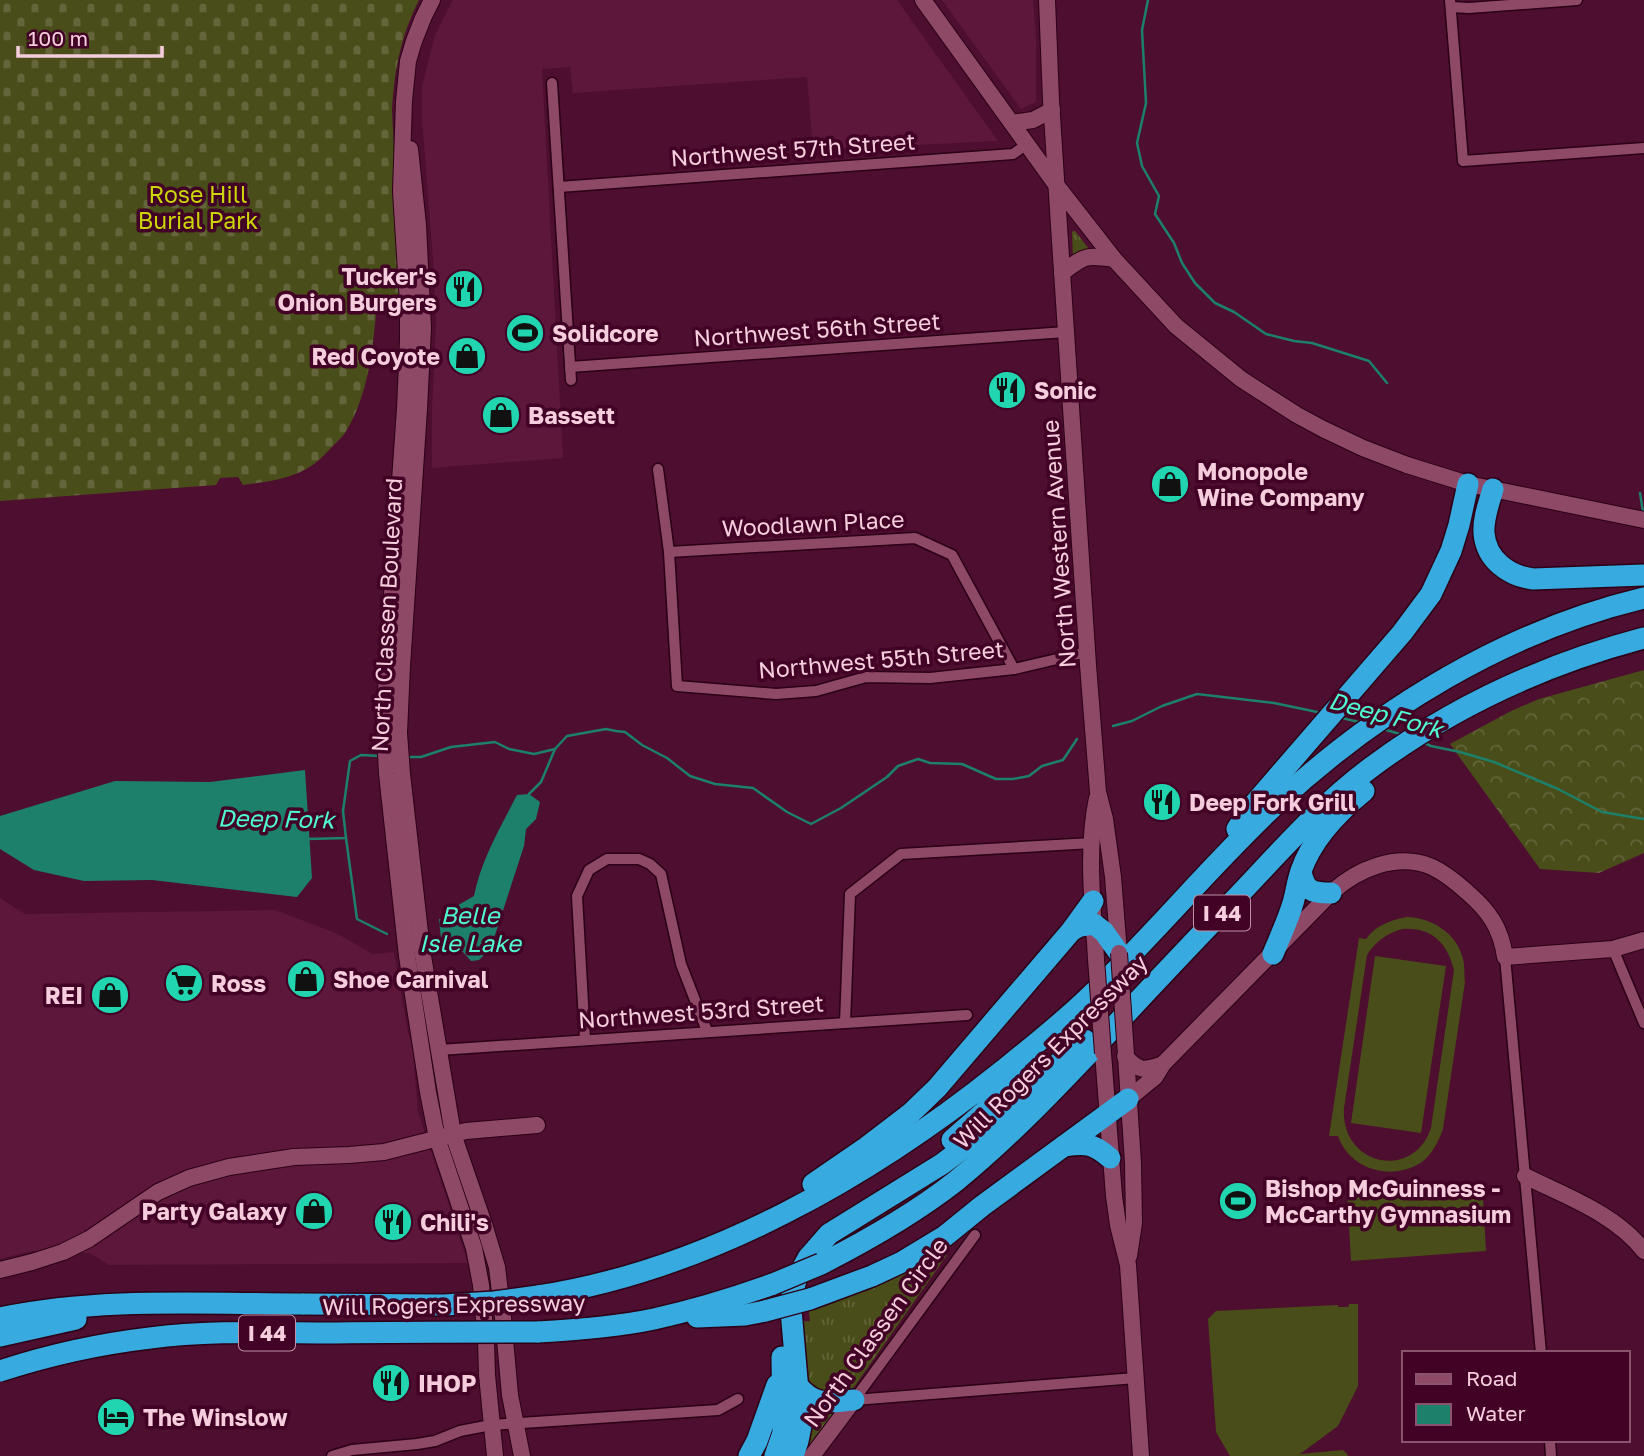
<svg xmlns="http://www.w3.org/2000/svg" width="1644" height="1456" font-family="'Golos Text',sans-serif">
<defs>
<pattern id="grass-tufts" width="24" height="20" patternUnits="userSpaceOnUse" patternTransform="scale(1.75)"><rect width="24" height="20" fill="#494d19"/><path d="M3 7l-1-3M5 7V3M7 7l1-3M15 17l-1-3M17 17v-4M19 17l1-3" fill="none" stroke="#64653a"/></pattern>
<pattern id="forest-crowns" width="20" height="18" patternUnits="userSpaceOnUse" patternTransform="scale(1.75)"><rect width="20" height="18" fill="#494d19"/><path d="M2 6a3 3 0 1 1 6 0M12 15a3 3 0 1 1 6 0" fill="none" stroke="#64653a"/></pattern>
<pattern id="cemetery-stones" width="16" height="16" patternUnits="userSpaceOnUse" patternTransform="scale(1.75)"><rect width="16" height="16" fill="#494d19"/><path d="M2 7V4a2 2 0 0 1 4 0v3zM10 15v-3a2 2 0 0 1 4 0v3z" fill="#64653a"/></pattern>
</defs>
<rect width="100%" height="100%" fill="#4d0e2f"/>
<!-- built -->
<g fill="#5c173b">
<path d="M453 0H897L998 141 813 150 807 77 573 93 570 67 542 69 563 458 432 468V408L436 325 434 273 422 119V87L435 35Z"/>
<path d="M942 0H1033L1036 39V102L1021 109Z"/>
<path d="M0 898 25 914 275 910 336 933 373 954 394 952 407 1027 413 1051 418 1112 468 1263 109 1265 90 1253 32 1251 0 1259Z"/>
</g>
<!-- grass -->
<g fill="url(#grass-tufts)">
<path d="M1073 231H1075L1089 249V251L1073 256 1072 232Z"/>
<path d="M959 1231 944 1252 947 1255 854 1387 848 1392 809 1391 798 1322 810 1321 808 1305Z"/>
<path d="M805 1404 837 1411 807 1456H799Z"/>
</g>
<!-- forest -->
<path fill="url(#forest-crowns)" d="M1644 670V853L1599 873 1540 869 1450 744 1511 711 1539 699Z"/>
<!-- cemetery -->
<path fill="url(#cemetery-stones)" d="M0 0H419C401 35 394 71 392 111L402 302 377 303C373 347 369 395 345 433 341 438 335 444 330 449 323 457 315 464 306 469 286 480 265 482 243 485L238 477 220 478 216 485 0 501Z"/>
<!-- pitch -->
<g fill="#494d19" fill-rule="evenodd">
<path d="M1407 917C1432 918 1457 933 1463 959 1465 966 1464 974 1465 982L1443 1129C1439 1141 1432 1154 1422 1162 1392 1182 1350 1170 1338 1136H1329L1359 938 1366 939C1376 925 1391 920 1407 917ZM1402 929C1431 927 1447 942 1454 970L1431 1128C1413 1182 1340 1165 1344 1108L1367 955C1376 941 1386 934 1402 929Z"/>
<path d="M1375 956 1446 966 1421 1133 1351 1123Z"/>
<path d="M1482 1182 1486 1251 1351 1261 1347 1190Z"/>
<path d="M1349 1304H1358V1386L1338 1426 1300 1454 1343 1450 1347 1454 1348 1456H1230L1216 1432 1208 1319 1216 1311 1338 1305V1307H1348Z"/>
</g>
<!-- water -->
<g fill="#1d806a">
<path d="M305 770 312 878 297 897 152 880 84 881 34 870 0 849V816L115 781 210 782Z"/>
<path d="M529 794 540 802 536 819 526 829 524 846 495 935 488 951 479 960 471 961 463 952 447 947 445 940 441 939 439 919H442L448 911 474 896C481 860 500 828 517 795Z"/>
</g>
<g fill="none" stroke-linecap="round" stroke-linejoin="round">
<!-- stream -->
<g stroke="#1d806a" stroke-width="2.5">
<path d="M1148 0 1142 30 1146 103 1137 143 1142 166 1159 196 1155 214 1174 243 1182 263 1195 283 1215 303 1234 312 1266 334 1294 341 1312 343 1369 361 1387 383"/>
<path d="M1640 493 1643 512"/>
<path d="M1342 718 1363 723"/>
<path d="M1113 726 1132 721 1162 706 1197 694 1274 703 1322 713"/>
<path d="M1383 729 1403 735"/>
<path d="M1422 742 1431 746 1460 752 1494 762 1558 789 1602 812 1644 819"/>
<path d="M408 757H421L451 747 495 742 509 749 534 754 555 749 567 736 606 729 616 731 625 732 642 745 667 758 690 776 715 784 753 788 787 812 811 824 841 808 887 777 898 766 918 759 930 763 962 764 996 779H1013L1029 776 1042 766 1063 760 1077 739"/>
<path d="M528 798 529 794 541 782 555 749"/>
<path d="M346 838 357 919 387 934"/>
<path d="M308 839 346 838 343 811 350 761 361 755 380 756"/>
</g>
<!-- street casing -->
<g stroke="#2b0016" stroke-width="13">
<g id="street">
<path d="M1450 0 1463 161 1644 148"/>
<path d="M1451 7 1469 8 1577 0"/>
<path d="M552 83 571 380"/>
<path d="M559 187 1013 154 1027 144"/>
<path d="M570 367 1066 332"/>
<path d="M658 469 669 552 677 686 776 694 816 691 866 677 930 678 1014 669 1087 652"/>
<path d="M669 552 915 538 952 555 1014 669"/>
<path d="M1613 949 1644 1023"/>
<path d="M1505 957 1541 1353"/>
<path d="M845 1023 850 894 901 854 1092 843"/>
<path d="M585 1039 577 896 589 870 607 859H639L650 864 661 874 681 964 707 1031"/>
<path d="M439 1050 967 1015"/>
<path d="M854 1400 1136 1378"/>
<path d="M854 1400 975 1235"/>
<path d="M1550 1440 1551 1456"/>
<path d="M332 1456 352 1450 417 1444 435 1441 460 1431 491 1425 718 1410 738 1399"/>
</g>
</g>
<!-- secondary casing -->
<g stroke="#2b0016" stroke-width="18">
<g id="secondary">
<path d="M432 0 423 18 414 41 408 61 404 101 401 191 408 304V340L405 409 387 666 385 735 387 774 407 956 428 1092 437 1138 474 1248 481 1285 486 1341 487 1375 495 1456"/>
<path d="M923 0 1057 186 1114 259 1176 326 1241 379 1297 415 1323 429 1363 448 1407 465 1468 484 1644 520"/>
<path d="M1047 0 1051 100 1059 226 1088 665 1098 792 1105 819 1113 877 1119 953"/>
<path d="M1012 123 1033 120 1052 110"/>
<path d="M410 149 418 225 423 328 419 409 402 666 399 733 402 774 422 950 453 1134 484 1224 497 1267 503 1317 510 1395 522 1456"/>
<path d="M1062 273C1085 255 1086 255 1114 259"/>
<path d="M1096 959C1093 905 1086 851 1097 798"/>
<path d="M1125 1040 1133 1163 1134 1223 1129 1256"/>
<path d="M1103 1053 1114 1196 1118 1225 1128 1265 1141 1456"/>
<path d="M1125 1056C1139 1072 1144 1071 1163 1064"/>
<path d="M1128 1099 1155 1077 1163 1064 1331 893C1357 869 1397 852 1432 867 1445 873 1456 882 1467 892 1489 911 1501 928 1505 957L1613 949 1644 940"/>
<path d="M1525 1176C1565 1196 1616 1214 1644 1251"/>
<path d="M0 1270 32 1262 63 1252 89 1239 158 1192 189 1178 229 1167 294 1157 349 1155 384 1152 466 1131 537 1125"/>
<path d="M812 1456 854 1400"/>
</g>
</g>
<!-- highway casing -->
<g stroke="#2b0016" stroke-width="24">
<g id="highway">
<path d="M1493 489C1489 503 1483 518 1484 533 1486 560 1509 576 1533 579L1644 575"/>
<path d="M1237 829 1255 803 1402 633 1431 594 1451 551 1459 525 1468 484"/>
<path d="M1301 871C1305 891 1311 893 1331 893"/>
<path d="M1072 930 1080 926 1094 924 1104 932 1119 953"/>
<path d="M1273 954C1280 937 1288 920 1293 903 1296 893 1297 882 1301 871 1312 839 1338 812 1364 791"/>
<path d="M952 1140 984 1112 1016 1072"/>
<path d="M1064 1146C1086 1143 1093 1143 1110 1158"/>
<path d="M813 1184 864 1149 911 1113 937 1088 1072 930 1093 901"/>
<path d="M821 1264C868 1240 914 1214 956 1181 1011 1136 1059 1085 1108 1033 1150 988 1192 943 1235 899 1279 853 1321 804 1373 766 1454 706 1546 664 1644 638"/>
<path d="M538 1296C707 1270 870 1177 1002 1071 1032 1047 1061 1024 1089 997 1153 936 1210 866 1275 805 1378 709 1506 631 1644 598"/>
<path d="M810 1299 872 1276 902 1262 945 1236 982 1206 1128 1099"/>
<path d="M697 1317 745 1315 765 1311"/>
<path d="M0 1318C99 1297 203 1304 304 1304"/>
<path d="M537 1332C576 1330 616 1327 654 1319 695 1310 734 1298 773 1284"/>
<path d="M0 1336 76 1319"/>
<path d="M797 1385C816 1407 827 1402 854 1400"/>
<path d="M749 1456 757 1441 777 1385"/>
<path d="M775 1456 783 1433 782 1357"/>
<path d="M793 1456 798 1441 801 1426 791 1310 792 1295 796 1280 808 1258 829 1234 942 1164 974 1140 1011 1110 1067 1055 1085 1040"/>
</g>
</g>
<!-- street -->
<use href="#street" stroke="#8e4967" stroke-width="10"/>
<!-- secondary -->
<use href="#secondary" stroke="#8e4967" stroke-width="16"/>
<!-- highway -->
<use href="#highway" stroke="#37aae0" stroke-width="21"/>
<!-- secondary-bridge casing -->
<g stroke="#2b0016" stroke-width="18" stroke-linecap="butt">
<g id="secondary-bridge">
<path d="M1119 953 1125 1040"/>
<path d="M1096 959 1103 1053"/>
</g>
</g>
<!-- highway-bridge casing -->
<g stroke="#2b0016" stroke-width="24" stroke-linecap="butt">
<g id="highway-bridge">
<path d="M773 1284 821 1264"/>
<path d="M304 1304 444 1305 494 1302 538 1296"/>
<path d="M765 1311 810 1299"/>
<path d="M0 1371C49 1355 99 1344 150 1338 211 1330 274 1333 335 1333 403 1332 470 1332 537 1332"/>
</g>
</g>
<!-- secondary-bridge -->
<use href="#secondary-bridge" stroke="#8e4967" stroke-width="16"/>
<!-- highway-bridge -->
<use href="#highway-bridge" stroke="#37aae0" stroke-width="21"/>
</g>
<!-- icons -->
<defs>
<g id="restaurant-disc" transform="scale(2.0125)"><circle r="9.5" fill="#20d5b0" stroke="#420225"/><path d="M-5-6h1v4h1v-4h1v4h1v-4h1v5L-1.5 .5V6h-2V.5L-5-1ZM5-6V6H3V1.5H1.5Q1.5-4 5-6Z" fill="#111"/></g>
<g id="stadium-disc" transform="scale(2.0125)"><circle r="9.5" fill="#20d5b0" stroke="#420225"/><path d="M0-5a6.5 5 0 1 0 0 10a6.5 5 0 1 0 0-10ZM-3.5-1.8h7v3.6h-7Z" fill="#111"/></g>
<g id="shop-disc" transform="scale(2.0125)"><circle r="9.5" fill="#20d5b0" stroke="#420225"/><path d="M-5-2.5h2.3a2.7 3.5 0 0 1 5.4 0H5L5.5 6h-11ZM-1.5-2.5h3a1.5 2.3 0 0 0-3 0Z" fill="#111"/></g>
<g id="supermarket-disc" transform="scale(2.0125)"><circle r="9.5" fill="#20d5b0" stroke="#420225"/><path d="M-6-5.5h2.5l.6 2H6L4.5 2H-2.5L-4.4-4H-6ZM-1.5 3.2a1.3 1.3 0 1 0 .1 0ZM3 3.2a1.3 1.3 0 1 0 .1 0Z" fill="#111"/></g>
<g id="hotel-disc" transform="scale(2.0125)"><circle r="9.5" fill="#20d5b0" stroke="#420225"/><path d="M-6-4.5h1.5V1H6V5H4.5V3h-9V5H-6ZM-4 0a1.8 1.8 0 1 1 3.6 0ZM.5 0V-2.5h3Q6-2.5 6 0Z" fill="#111"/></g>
</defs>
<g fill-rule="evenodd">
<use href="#restaurant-disc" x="464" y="289"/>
<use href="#stadium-disc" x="525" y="333"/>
<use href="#shop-disc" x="467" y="356"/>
<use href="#restaurant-disc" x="1007" y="390"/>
<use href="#shop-disc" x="501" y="415"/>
<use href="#shop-disc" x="1170" y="484"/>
<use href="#restaurant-disc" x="1162" y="802"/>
<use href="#shop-disc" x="306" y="979"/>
<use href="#supermarket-disc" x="184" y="983"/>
<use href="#shop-disc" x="110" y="995"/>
<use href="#stadium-disc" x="1238" y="1201"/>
<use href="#shop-disc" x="314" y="1211"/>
<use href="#restaurant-disc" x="393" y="1222"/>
<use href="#restaurant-disc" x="391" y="1383"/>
<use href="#hotel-disc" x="116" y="1417"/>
</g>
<g text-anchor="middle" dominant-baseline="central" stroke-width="7" stroke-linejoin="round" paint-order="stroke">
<!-- shield labels -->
<g fill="#420225" stroke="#bf90a5" stroke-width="2">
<rect x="1194" y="895.5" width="56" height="35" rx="5"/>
<rect x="239" y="1315.5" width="56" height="35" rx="5"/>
</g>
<g font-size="21" font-weight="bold" fill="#f5cddc">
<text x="1222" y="913">I 44</text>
<text x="267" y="1333">I 44</text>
</g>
<!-- street labels -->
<g font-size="23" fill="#f5cddc" stroke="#420225">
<text transform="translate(793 149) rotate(-4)">Northwest 57th Street</text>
<text transform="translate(817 329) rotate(-4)">Northwest 56th Street</text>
<text transform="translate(813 523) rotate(-3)">Woodlawn Place</text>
<text transform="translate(1058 544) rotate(-94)">North Western Avenue</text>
<text transform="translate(386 615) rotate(-87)">North Classen Boulevard</text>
<text transform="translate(881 659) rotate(-5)">Northwest 55th Street</text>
<text transform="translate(701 1011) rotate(-4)">Northwest 53rd Street</text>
<text transform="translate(1050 1051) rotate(-45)">Will Rogers Expressway</text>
<text transform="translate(454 1304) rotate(-1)">Will Rogers Expressway</text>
<text transform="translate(875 1332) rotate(-54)">North Classen Circle</text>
</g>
<!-- park labels -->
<g font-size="23" fill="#cad609" stroke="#420225">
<text x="198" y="194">Rose Hill<tspan x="198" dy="26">Burial Park</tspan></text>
</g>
<!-- poi labels -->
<g font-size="23" font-weight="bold" fill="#f5cddc" stroke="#420225" text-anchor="start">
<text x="437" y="276" text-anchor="end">Tucker's<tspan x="437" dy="26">Onion Burgers</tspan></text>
<text x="552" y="333">Solidcore</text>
<text x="440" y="356" text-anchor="end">Red Coyote</text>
<text x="1034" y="390">Sonic</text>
<text x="528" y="415">Bassett</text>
<text x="1197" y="471">Monopole<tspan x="1197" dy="26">Wine Company</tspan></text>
<text x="1189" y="802">Deep Fork Grill</text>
<text x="333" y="979">Shoe Carnival</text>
<text x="211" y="983">Ross</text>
<text x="83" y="995" text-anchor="end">REI</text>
<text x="1265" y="1188">Bishop McGuinness -<tspan x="1265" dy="26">McCarthy Gymnasium</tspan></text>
<text x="287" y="1211" text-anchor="end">Party Galaxy</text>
<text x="420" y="1222">Chili's</text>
<text x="418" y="1383">IHOP</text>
<text x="143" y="1417">The Winslow</text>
</g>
<!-- water labels -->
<g font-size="24" font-style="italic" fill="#4ffad2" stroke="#420225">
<text transform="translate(1386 714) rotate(15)">Deep Fork</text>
<text transform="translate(276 818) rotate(1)">Deep Fork</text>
<text x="470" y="914">Belle<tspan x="470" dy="28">Isle Lake</tspan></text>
</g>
</g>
<!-- legend -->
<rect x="1402" y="1351" width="228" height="91" fill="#420225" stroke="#8a536e" stroke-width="2"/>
<rect x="1416" y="1374" width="35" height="10" fill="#8e4967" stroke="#8a536e" stroke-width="2"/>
<text x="1466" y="1386" font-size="21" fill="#f5cddc">Road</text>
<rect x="1416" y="1404" width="35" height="21" fill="#1d806a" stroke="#8a536e" stroke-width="2"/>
<text x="1466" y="1421" font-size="21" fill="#f5cddc">Water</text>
<!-- scale -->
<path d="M18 46v10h144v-10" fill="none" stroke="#f5cddc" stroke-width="3.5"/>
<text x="28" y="46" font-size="21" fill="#f5cddc" stroke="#420225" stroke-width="5" paint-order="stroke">100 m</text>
</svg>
